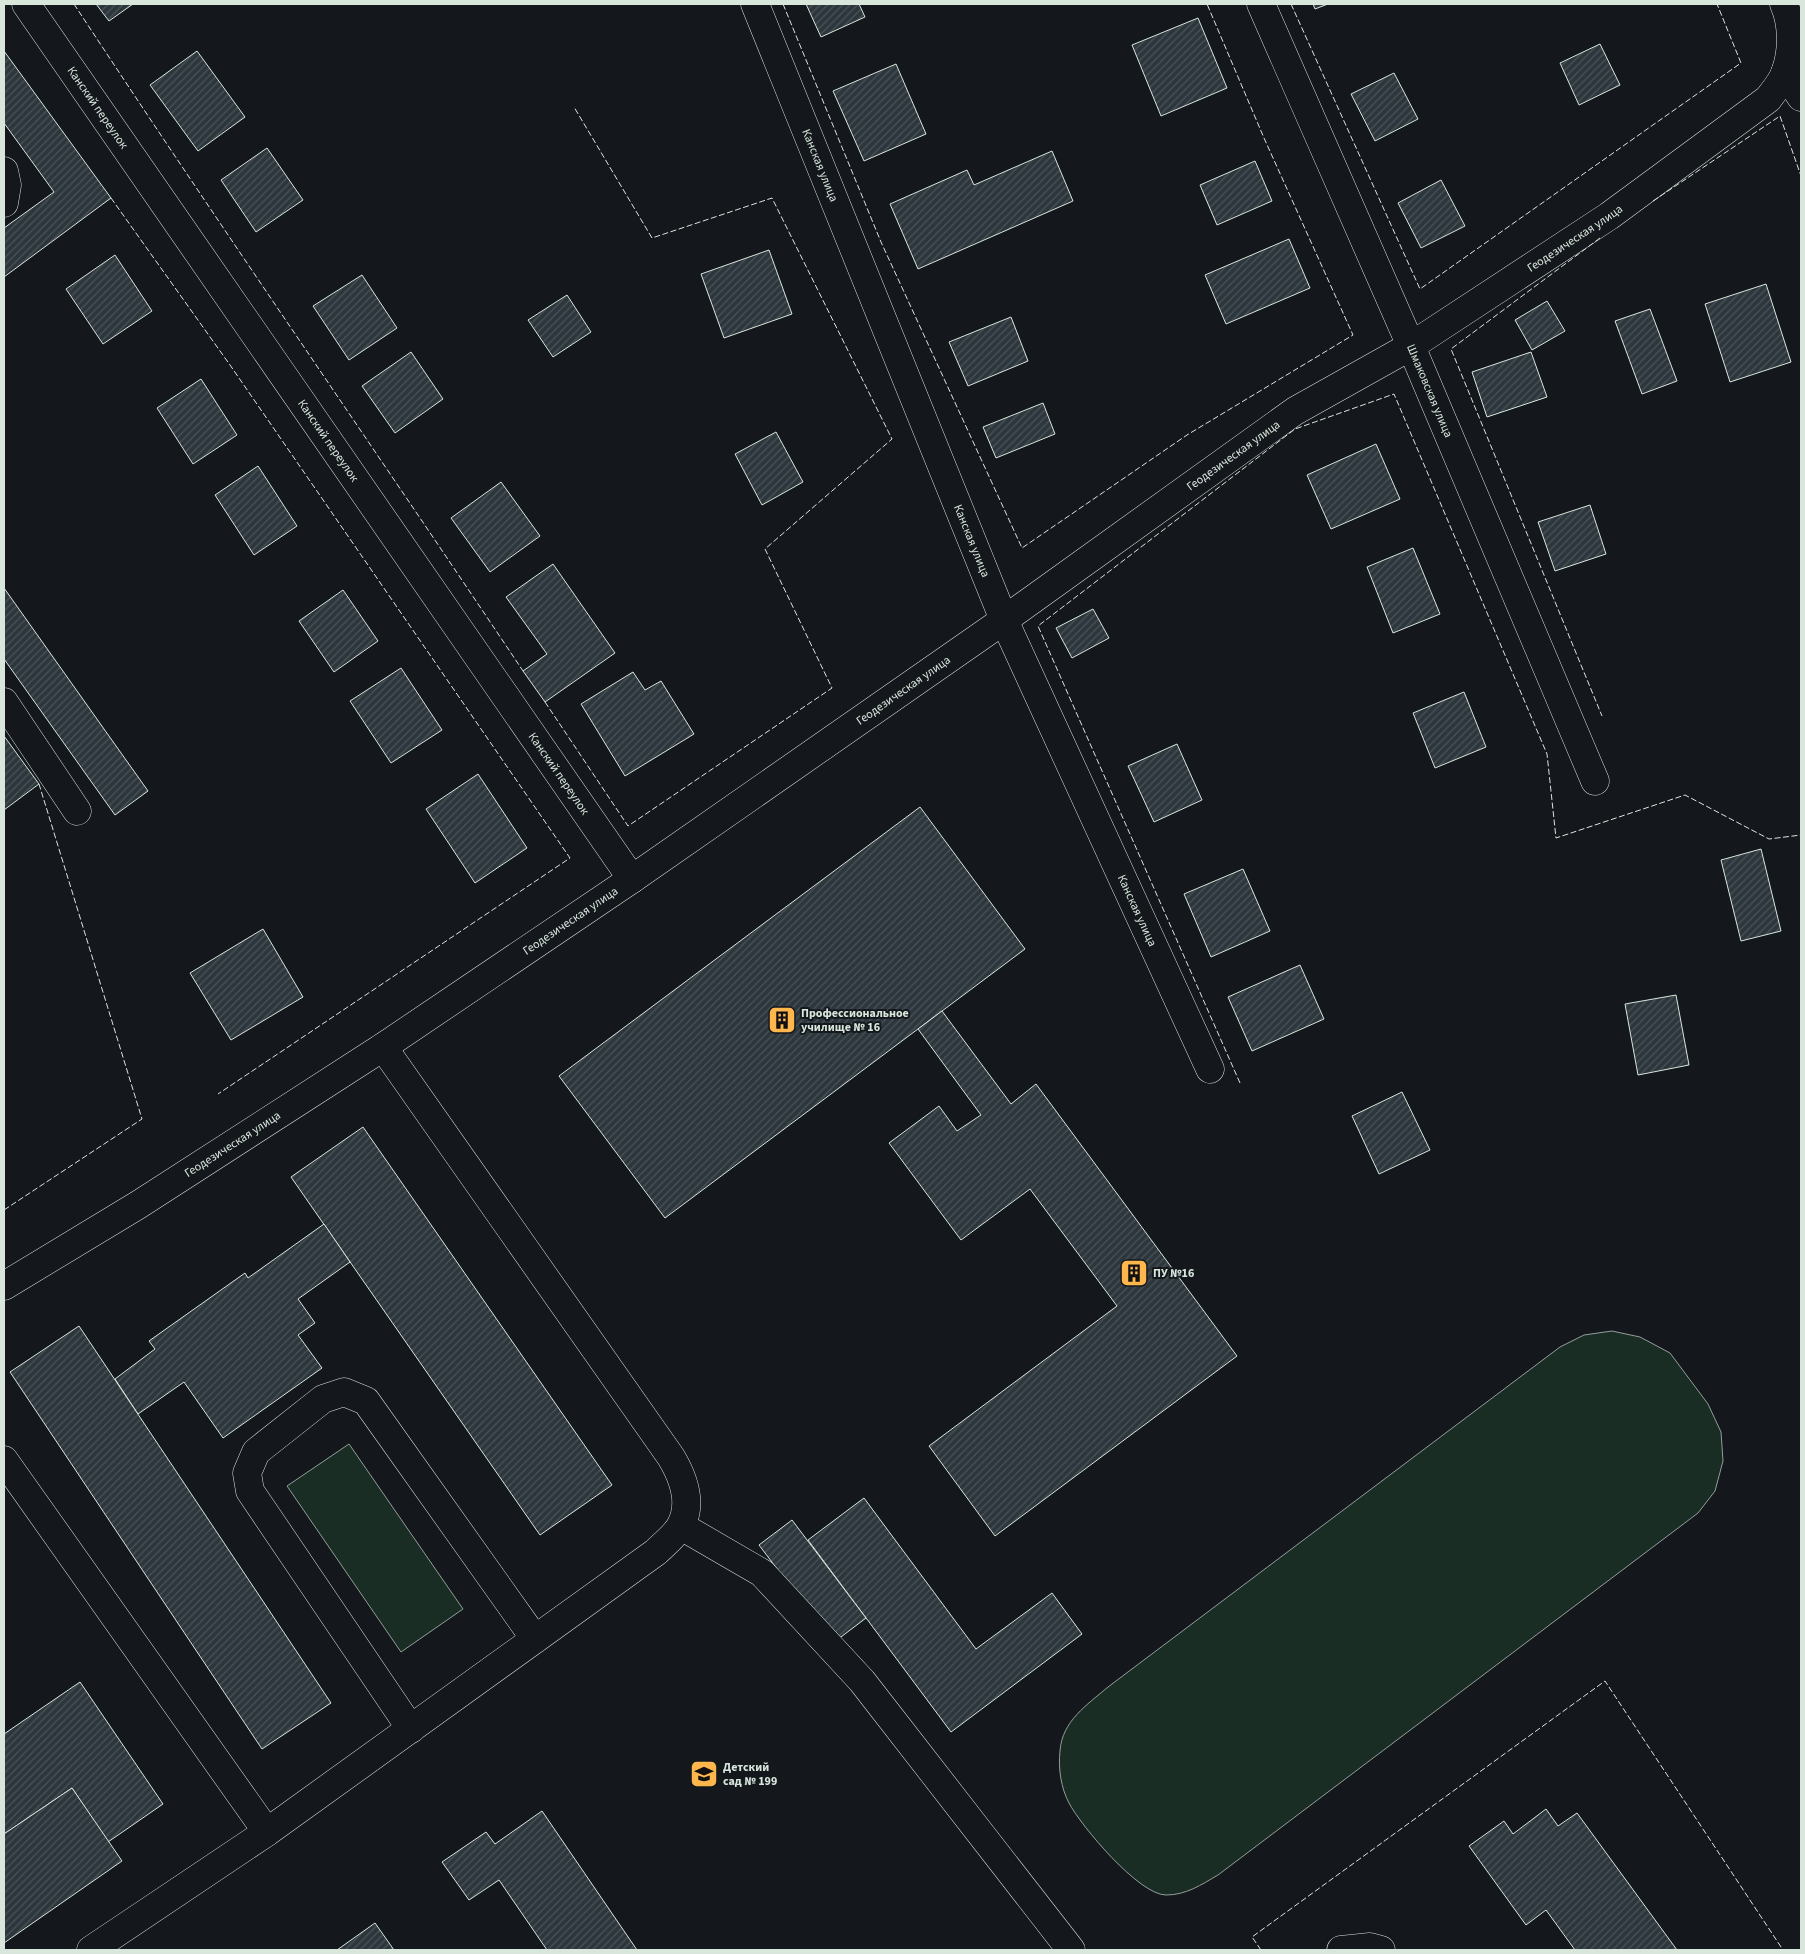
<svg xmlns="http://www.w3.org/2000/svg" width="1805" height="1954" font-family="'Source Sans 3',sans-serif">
<defs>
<pattern id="building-hatch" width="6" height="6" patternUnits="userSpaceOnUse" patternTransform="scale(1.25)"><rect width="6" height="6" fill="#2c363c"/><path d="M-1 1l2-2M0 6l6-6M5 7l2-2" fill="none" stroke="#4a5358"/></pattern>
</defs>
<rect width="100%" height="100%" fill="#14181c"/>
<!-- pitch -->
<g fill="#1a2d24" stroke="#939e99">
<path d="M1612 1331 1640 1337 1670 1353 1708 1404 1721 1432 1723 1461 1715 1491 1698 1513 1218 1875C1201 1885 1186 1895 1166 1895 1139 1895 1081 1826 1069 1803 1061 1788 1058 1768 1060 1751 1062 1721 1087 1705 1108 1687L1560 1347 1584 1335Z"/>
<path d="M349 1444 463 1609 401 1652 287 1486Z"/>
</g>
<!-- building -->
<g fill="url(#building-hatch)" stroke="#d8e6dc">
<path d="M96 4H133L109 21Z"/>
<path d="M806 4H859L865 17 821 37Z"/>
<path d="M1313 4H1328L1315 9Z"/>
<path d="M1198 18 1227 88 1161 116 1132 45Z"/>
<path d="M1600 44 1620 85 1579 105 1560 63Z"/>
<path d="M4 51 111 198 4 277V228L54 192 4 123Z"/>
<path d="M197 51 245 117 198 151 150 85Z"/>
<path d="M896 64 926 134 864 161 833 91Z"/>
<path d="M1394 73 1418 119 1375 141 1351 94Z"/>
<path d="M267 148 303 200 256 232 221 180Z"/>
<path d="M1052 151 1073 201 918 269 890 204 967 170 974 185Z"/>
<path d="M1255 161 1272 201 1217 225 1200 185Z"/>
<path d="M1441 180 1465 226 1421 248 1398 203Z"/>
<path d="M1289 239 1310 288 1226 324 1205 275Z"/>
<path d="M769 250 792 314 724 338 701 274Z"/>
<path d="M115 255 152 311 103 344 66 289Z"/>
<path d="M362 275 397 328 349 360 313 306Z"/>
<path d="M1766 284 1791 362 1730 382 1705 304Z"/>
<path d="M567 295 591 332 553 357 528 320Z"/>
<path d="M1547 301 1565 331 1532 350 1515 320Z"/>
<path d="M1650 309 1677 381 1642 394 1615 321Z"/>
<path d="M1011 317 1028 361 968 386 949 342Z"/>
<path d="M411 352 443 399 395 433 362 386Z"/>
<path d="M1531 352 1547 397 1487 417 1472 372Z"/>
<path d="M201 379 237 435 193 464 157 408Z"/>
<path d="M1043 403 1055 434 996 458 983 427Z"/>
<path d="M776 432 803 482 762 505 735 454Z"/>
<path d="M1376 444 1400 499 1331 529 1307 475Z"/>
<path d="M258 466 297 526 254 555 215 495Z"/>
<path d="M501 482 540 536 490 572 451 518Z"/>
<path d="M1590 505 1606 554 1555 571 1538 522Z"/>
<path d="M1413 548 1440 614 1393 633 1367 567Z"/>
<path d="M553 564 615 653 545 702 523 671 547 654 506 597Z"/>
<path d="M4 588 148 791 115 815 4 659Z"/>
<path d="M343 590 378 641 334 672 299 621Z"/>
<path d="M1093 609 1109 638 1072 658 1056 628Z"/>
<path d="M401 668 442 730 391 763 350 701Z"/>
<path d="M633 672 645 690 661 681 694 734 625 776 581 704Z"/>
<path d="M1464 692 1486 747 1435 768 1413 713Z"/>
<path d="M4 736 39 784 4 810Z"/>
<path d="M1177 744 1202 800 1154 822 1128 766Z"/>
<path d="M478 774 527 848 475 883 426 809Z"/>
<path d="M920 807 1025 949 665 1218 559 1076Z"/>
<path d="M1761 849 1781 931 1741 941 1721 860Z"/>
<path d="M1243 869 1270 931 1211 957 1184 894Z"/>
<path d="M263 929 303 997 231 1040 190 973Z"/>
<path d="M1300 965 1324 1019 1252 1051 1228 997Z"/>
<path d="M1676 995 1689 1065 1638 1075 1625 1004Z"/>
<path d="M942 1011 1011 1104 1036 1084 1237 1356 995 1536 929 1446 1117 1306 1030 1189 961 1240 889 1143 939 1106 957 1131 981 1115 918 1029Z"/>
<path d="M1402 1092 1430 1150 1379 1174 1352 1116Z"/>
<path d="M363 1127 612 1485 540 1535 291 1177Z"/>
<path d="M324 1224 350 1262 298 1299 315 1323 298 1335 322 1368 223 1438 184 1382 138 1414 115 1379 155 1349 149 1341 245 1273 248 1278Z"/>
<path d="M79 1326 331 1703 262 1749 10 1372Z"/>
<path d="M864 1498 976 1649 1052 1593 1082 1634 951 1732 808 1540Z"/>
<path d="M792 1520 866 1618 833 1643 759 1545Z"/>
<path d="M80 1682 163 1804 108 1842 72 1788 4 1834V1734Z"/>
<path d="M72 1788 122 1861 4 1943V1834Z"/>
<path d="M1546 1809 1558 1826 1577 1813 1677 1950H1575L1546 1910 1526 1925 1469 1846 1504 1821 1513 1834Z"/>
<path d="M542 1811 637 1950H547L499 1880 469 1900 442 1862 486 1832 495 1844Z"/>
<path d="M375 1923 394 1950H337Z"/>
</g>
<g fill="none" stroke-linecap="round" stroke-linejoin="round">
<!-- minor casing -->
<g stroke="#d8e6dc" stroke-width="29">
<g id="minor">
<path id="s1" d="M26 4 632 879"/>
<path id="s2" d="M755 4 1004 620 1210 1069"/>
<path id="s3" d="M1261 4 1411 346 1595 781"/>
<path d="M1785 73 1801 97"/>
<path d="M4 171 7 185 4 203"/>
<path d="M4 702 77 811"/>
<path id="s4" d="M4 1286 138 1205 383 1047 632 879 1004 620 1295 411 1411 346 1609 216 1768 99C1774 91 1782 82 1785 73 1793 52 1793 24 1784 4"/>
<path d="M4 1460 267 1832 91 1950"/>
<path d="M681 1526 762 1573 862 1681 1071 1950"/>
<path d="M411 1729 250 1491 247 1473 256 1452 323 1399 344 1392 366 1401 535 1639"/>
<path d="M267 1832 656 1552C664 1544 676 1535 681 1525 693 1502 683 1477 671 1457L383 1047"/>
<path d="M1341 1950 1370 1947 1381 1950"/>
</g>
</g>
<!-- minor -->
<use href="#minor" stroke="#14181c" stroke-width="28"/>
<!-- fence -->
<g stroke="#d8e6dc" stroke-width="1" stroke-dasharray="6 2.5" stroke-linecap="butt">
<path d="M74 4C221 228 374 448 523 671"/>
<path d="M783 4 881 242 1022 548 1187 435 1353 335 1264 138 1207 4"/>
<path d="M1291 4 1420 289 1741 63 1717 4"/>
<path d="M111 198 230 365 570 858 218 1094"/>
<path d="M1653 201 1780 116 1801 176"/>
<path d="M1600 238 1451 349 1602 716"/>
<path d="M545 702 628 826 832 688 765 549 892 439 772 198 652 238 574 107"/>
<path d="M1240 1083 1038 626 1295 429 1394 394 1547 754 1556 838 1685 795 1769 839 1801 835"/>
<path d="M4 1210 142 1119 39 784"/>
<path d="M1261 1950 1252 1937 1605 1681 1783 1950"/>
</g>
</g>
<!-- icons -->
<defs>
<g id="building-square" transform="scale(1.4375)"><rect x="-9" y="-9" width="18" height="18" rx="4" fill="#ffb74d" stroke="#14181c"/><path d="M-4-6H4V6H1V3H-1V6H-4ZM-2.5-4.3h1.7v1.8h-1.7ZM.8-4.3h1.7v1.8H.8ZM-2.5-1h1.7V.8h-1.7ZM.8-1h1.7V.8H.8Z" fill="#111"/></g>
<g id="school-square" transform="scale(1.4375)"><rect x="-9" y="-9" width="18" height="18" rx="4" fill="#ffb74d" stroke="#14181c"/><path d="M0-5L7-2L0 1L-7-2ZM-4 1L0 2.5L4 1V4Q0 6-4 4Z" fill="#111"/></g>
</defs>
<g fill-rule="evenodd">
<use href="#building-square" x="782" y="1020"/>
<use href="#building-square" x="1134" y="1273"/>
<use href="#school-square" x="704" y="1774"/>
</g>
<g text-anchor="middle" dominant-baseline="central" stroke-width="4" stroke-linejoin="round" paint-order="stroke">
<!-- street labels -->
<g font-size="12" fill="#d8e6dc" stroke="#14181c">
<text stroke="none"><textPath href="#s1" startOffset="126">Канский переулок</textPath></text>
<text stroke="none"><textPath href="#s2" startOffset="174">Канская улица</textPath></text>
<text stroke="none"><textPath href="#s4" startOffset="1889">Геодезическая улица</textPath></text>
<text stroke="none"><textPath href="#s3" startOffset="422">Шмаковская улица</textPath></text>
<text stroke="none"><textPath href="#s1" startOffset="531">Канский переулок</textPath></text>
<text stroke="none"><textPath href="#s4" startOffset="1484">Геодезическая улица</textPath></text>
<text stroke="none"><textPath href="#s2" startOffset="579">Канская улица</textPath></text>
<text stroke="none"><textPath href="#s4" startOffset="1079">Геодезическая улица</textPath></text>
<text stroke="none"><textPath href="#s1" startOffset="936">Канский переулок</textPath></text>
<text stroke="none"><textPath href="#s2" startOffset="984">Канская улица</textPath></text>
<text stroke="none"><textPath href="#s4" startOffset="674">Геодезическая улица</textPath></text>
<text stroke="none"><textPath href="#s4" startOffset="269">Геодезическая улица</textPath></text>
</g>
<!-- poi labels -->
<g font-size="12" font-weight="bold" fill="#d8e6dc" stroke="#14181c" text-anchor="start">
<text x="801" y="1013">Профессиональное<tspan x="801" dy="14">училище № 16</tspan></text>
<text x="1153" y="1273">ПУ №16</text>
<text x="723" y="1767">Детский<tspan x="723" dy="14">сад № 199</tspan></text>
</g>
</g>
<!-- border -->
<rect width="1805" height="1954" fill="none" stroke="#d8e6dc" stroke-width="10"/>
</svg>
